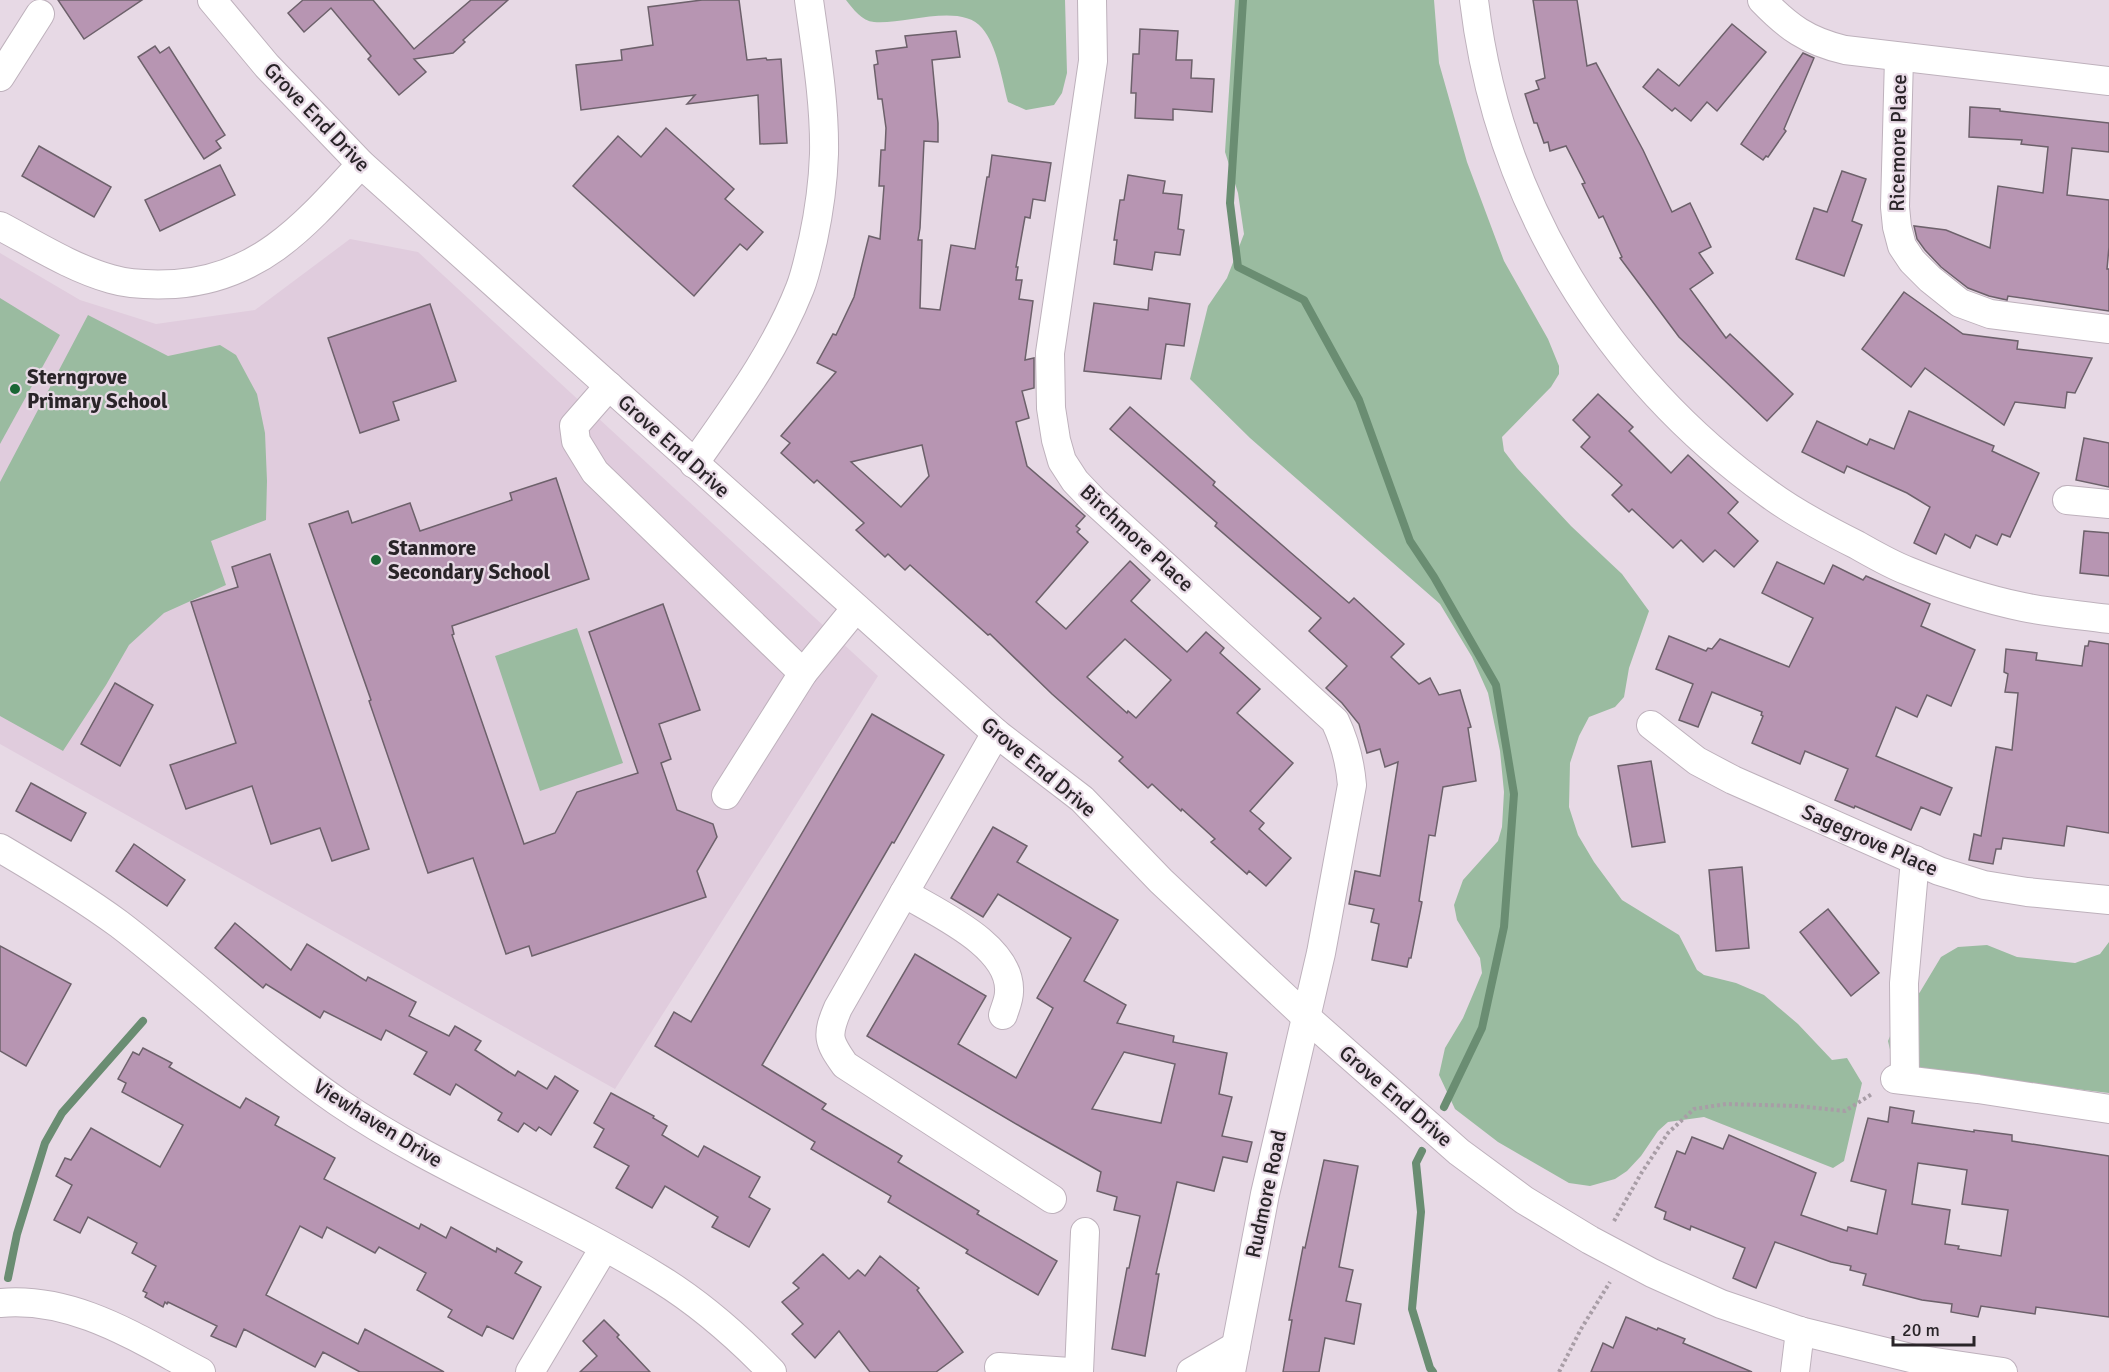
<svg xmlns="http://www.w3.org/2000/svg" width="2109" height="1372" font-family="Signika,sans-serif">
<rect width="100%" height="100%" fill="#e7d9e5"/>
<!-- built -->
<path fill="#e0ccdd" d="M350 239 418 252 878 676 615 1089 0 744V253L80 300 156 324 255 310Z"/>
<!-- green -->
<g fill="#9abba0">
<path d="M846 0H1065L1067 73 1062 93 1054 105 1026 110 1008 102C1002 80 997 45 982 28 961 2 903 25 874 22 862 21 853 9 846 0Z"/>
<path d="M1235 0H1434L1439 63 1467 162 1504 261 1548 339 1559 366V374L1551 387 1502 437 1504 451 1517 468 1571 526 1622 574 1649 611 1629 668 1624 697 1615 707 1589 717 1579 736 1570 763 1569 807 1578 835 1594 862 1622 900 1679 935 1697 970 1704 975 1736 983 1764 995 1798 1024 1832 1060 1847 1058 1862 1083 1844 1161 1833 1168 1704 1117 1668 1122 1658 1131 1641 1156 1627 1171 1615 1179 1590 1186 1569 1183 1498 1142 1455 1109 1439 1075 1445 1048 1463 1018 1482 973 1480 958 1457 920 1454 905 1463 880 1498 841 1502 827 1504 792 1500 751 1488 693 1472 657 1440 604 1250 438 1190 379 1208 306 1227 278 1244 234 1238 193 1225 152Z"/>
<path d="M0 298 60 335 0 444Z"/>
<path d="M88 315 168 356 220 345 236 355 257 394 265 433 267 481 266 520 211 541 226 585 164 613 129 645 106 685 63 751 0 716V482Z"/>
<path d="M577 628 623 763 540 791 495 656Z"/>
<path d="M2109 942V1093L1894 1067 1888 1041 1896 1022 1920 992 1941 957 1958 947 1987 945 2017 957 2075 963 2100 954Z"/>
</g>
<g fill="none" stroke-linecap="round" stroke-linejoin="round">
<!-- stream -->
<g stroke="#6a8d72" stroke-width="8">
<path d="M1243 0 1230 203 1238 267 1304 300 1359 400 1410 541 1434 577 1496 685 1514 794 1504 927 1482 1028 1444 1107"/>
<path d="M1422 1151 1416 1163 1421 1212 1412 1309 1430 1368 1433 1372"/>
<path d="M8 1278 17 1234 45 1143 62 1113 143 1021"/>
</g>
</g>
<!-- building -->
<g fill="#b795b2" stroke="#6d616b" stroke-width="1.5" fill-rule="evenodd">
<path d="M58 0H142L84 39Z"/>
<path d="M303 0H373L414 49 471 0H508L463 40 465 42 453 53 414 59 426 72 399 95 368 59 371 56 331 8 304 32 288 13Z"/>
<path d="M702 0H739L747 60 766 58 767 60 781 59 787 143 760 144 758 95 687 104 695 95 581 110 576 65 622 60 621 50 653 45 648 7Z"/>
<path d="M1533 0H1577L1587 66 1596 63 1643 150 1672 212 1690 203 1711 247 1699 253 1713 273 1690 289 1726 338 1730 334 1793 394 1767 421 1679 337 1620 258 1622 257 1603 216 1599 218 1582 184 1585 183 1566 146 1550 151 1548 142 1544 143 1537 123H1534L1525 94 1539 89 1536 81 1545 78Z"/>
<path d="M1732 24 1766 52 1717 111 1707 102 1691 121 1675 108 1672 111 1643 87 1658 69 1679 86Z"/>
<path d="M1140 29 1178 31 1176 60H1192L1191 78 1214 79 1212 112 1173 109V120L1135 118 1136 93H1131L1133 54H1139Z"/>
<path d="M956 31 960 57 932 60 938 123V142L924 141 920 228 918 240H922L920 308 940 310 951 245 975 249 987 177H989L992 155 1051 163 1045 201 1033 199 1030 218 1025 217 1016 267H1018L1016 280H1022L1019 299 1033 301 1025 360 1034 358V388L1022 391 1029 418 1016 422 1027 466 1085 516 1076 526 1080 529 1077 532 1088 542 1036 602 1066 629 1130 561 1150 580 1131 601 1187 652 1206 632 1224 648 1220 653 1260 689 1237 713 1293 763 1250 811 1264 823 1259 829 1291 858 1266 886 1249 871 1247 874 1211 842 1215 839 1182 809 1181 811 1152 784 1148 788 1119 761 1123 757 1052 694 990 634 988 635 910 565 905 570 888 554 885 557 856 530 864 523 817 480 814 483 781 453 790 443 781 436 836 372 817 363 833 334 836 335 854 297 869 236 880 239 884 186H879L881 150H885L886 128 882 99H878L874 65 878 64 876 51 907 47 905 36ZM922 445 929 476 901 507 851 462ZM1125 639 1171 680 1136 718 1128 711 1127 713 1087 677Z"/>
<path d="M155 46 160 53 169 47 225 135 216 141 221 148 204 159 138 57Z"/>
<path d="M1803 53 1814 58 1784 129 1786 131 1768 157 1766 156 1763 160 1741 144Z"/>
<path d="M1970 107 2000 109V111L2109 123V152L2072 148 2067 195 2109 200V247L2107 269H2109V311L2008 296 2007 300 1989 296 1968 288 1941 267 1925 250 1917 239 1914 226 1946 230 1990 248 1998 186 2043 193 2048 147 2021 144 2022 140 1969 137Z"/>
<path d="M666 128 734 189 725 199 763 232 747 250 740 244 694 296 573 186 618 136 641 157Z"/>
<path d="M39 146 111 187 94 217 22 176Z"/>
<path d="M220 165 235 195 160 231 145 200Z"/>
<path d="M1842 171 1866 179 1852 221 1862 225 1844 276 1796 259 1814 208 1827 212Z"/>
<path d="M1128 175 1165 181 1163 193 1182 195 1178 229 1184 230 1180 255 1155 252 1152 270 1114 264 1117 240H1114L1120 200H1124Z"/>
<path d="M1904 292 1963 334 2018 341 2017 349 2092 358 2075 393 2067 392 2065 408 2015 402 2004 425 1925 368 1911 387 1862 349Z"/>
<path d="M1149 298 1190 304 1184 346 1166 344 1161 379 1084 371 1094 303 1148 310Z"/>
<path d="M430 304 456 381 393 402 399 420 360 433 328 338Z"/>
<path d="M1598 394 1633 427 1629 431 1671 473 1688 455 1738 502 1728 513 1758 541 1734 567 1715 550 1703 562 1681 540 1673 548 1632 509 1629 512 1612 495 1622 485 1581 447 1590 437 1573 420Z"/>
<path d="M1130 407 1215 482 1213 485 1290 552 1349 603 1354 598 1404 644 1391 657 1419 684 1430 678 1439 695 1460 690 1471 727 1468 728 1476 781 1443 787 1435 836 1429 835 1419 901 1422 902 1411 958H1409L1407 967 1372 960 1379 924 1371 922 1374 909 1349 904 1355 871 1380 876 1398 762 1385 767 1380 749 1367 753 1359 724 1342 703 1326 688 1347 666 1309 631 1321 618 1215 526 1217 523 1110 429Z"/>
<path d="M1909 411 1994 446 1992 451 2039 473 2010 537 2002 534 1997 545 1976 535 1970 548 1945 534 1936 554 1914 543 1930 507 1907 493 1847 466 1844 473 1802 452 1817 421 1867 445 1870 439 1894 449Z"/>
<path d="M2084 438 2109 443V487L2076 480Z"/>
<path d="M556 478 589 579 452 626 454 634 452 635 524 844 555 833 577 792 638 773 589 632 663 604 700 710 659 724 671 759 661 763 677 810 713 824 717 837 697 871 706 897 532 956 529 946 506 954 473 858 428 873 369 701 371 700 309 524 348 511 352 523 410 503 420 531 512 500 510 493Z"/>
<path d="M2084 531 2109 533V576L2080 573Z"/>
<path d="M270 554 369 849 332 861 320 828 271 844 252 786 186 809 170 765 236 743 191 602 238 587 232 567Z"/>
<path d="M1777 562 1824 584 1833 565 1863 580 1866 576 1930 604 1921 626 1975 650 1951 706 1927 695 1917 717 1896 707 1876 756 1952 788 1940 815 1921 807 1911 830 1855 806 1854 808 1835 800 1848 769 1805 751 1800 764 1752 743 1763 716 1761 715 1762 712 1712 692 1698 727 1679 720 1693 684 1656 669 1669 636 1706 651 1708 648 1712 649 1720 639 1789 667 1813 618 1762 593Z"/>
<path d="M2089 641 2109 644V833L2067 826 2064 846 2003 838 2001 849H1996L1993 864 1969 860 1974 834 1981 836 1996 747 2012 750 2018 693 2005 692 2008 674 2004 672 2006 649 2037 653 2036 660 2082 666 2085 646H2088Z"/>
<path d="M115 683 153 705 120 766 81 744Z"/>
<path d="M872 714 944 755 894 843 892 842 762 1065 826 1104 822 1109 902 1156 898 1162 979 1211 977 1214 1057 1261 1038 1295 966 1253 968 1250 888 1202 891 1196 811 1149 815 1142 655 1046 674 1012 691 1022Z"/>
<path d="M1651 761 1665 842 1632 847 1618 766Z"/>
<path d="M31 783 86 813 71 841 16 811Z"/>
<path d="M993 827 1027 846 1017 862 1118 920 1084 981 1126 1005 1117 1023 1174 1036 1173 1042 1227 1053 1219 1094 1232 1097 1222 1136 1252 1142 1247 1162 1223 1157 1214 1191 1177 1182 1156 1274H1159L1145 1356 1112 1349 1127 1268H1129L1140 1216 1114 1210 1117 1197 1097 1191 1101 1172 1023 1128 867 1036 915 954 986 996 958 1044 1016 1078 1053 1008 1037 998 1071 938 998 894 983 917 951 898ZM1124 1052 1175 1064 1161 1123 1092 1109Z"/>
<path d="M134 844 185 880 167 906 116 871Z"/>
<path d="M1742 867 1749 948 1716 951 1709 870Z"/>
<path d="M1828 909 1879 973 1851 996 1800 932Z"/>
<path d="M235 923 291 970 307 944 366 981 368 977 416 1002 409 1016 449 1036 455 1026 481 1041 475 1050 515 1076 518 1071 547 1089 555 1076 578 1091 551 1135 539 1127 536 1131 524 1123 518 1132 498 1120 502 1113 456 1084 450 1095 414 1074 427 1052 386 1030 381 1040 324 1011 320 1018 266 984 263 988 215 948Z"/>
<path d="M0 946 71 984 26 1066 0 1051Z"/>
<path d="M143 1048 172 1063 169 1067 240 1108 246 1098 279 1117 275 1125 335 1158 324 1179 419 1229 421 1224 446 1238 451 1227 496 1252 497 1248 522 1262 515 1273 541 1287 513 1339 487 1326 482 1336 448 1317 452 1310 417 1290 426 1273 379 1247 375 1253 327 1227 322 1238 300 1226 266 1295 358 1344 365 1329 444 1372H360L323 1352 315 1367 244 1329 236 1347 211 1336 217 1326 168 1302 167 1304 165 1302 163 1307 145 1297 147 1293 143 1291 156 1266 132 1253 137 1243 88 1217 80 1233 54 1220 72 1185 56 1176 65 1158 71 1160 91 1128 160 1167 183 1125 122 1092 126 1083 118 1079 133 1052 139 1055Z"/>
<path d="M611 1093 654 1116 653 1118 667 1126 662 1135 698 1157 704 1146 760 1177 749 1197 770 1209 749 1247 712 1227 718 1217 665 1186 652 1208 616 1188 629 1166 594 1147 604 1129 594 1123Z"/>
<path d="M1890 1107 1914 1111 1912 1123 1974 1132V1130L2012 1135V1141L2109 1156V1317L2036 1307 2035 1314 1981 1306 1978 1317 1951 1312 1952 1304 1922 1300 1863 1285 1866 1274 1850 1270 1851 1266 1831 1262 1775 1242 1756 1288 1733 1278 1745 1248 1691 1226 1690 1230 1664 1219 1666 1212 1655 1207 1677 1151 1685 1154 1692 1137 1723 1149 1729 1135 1816 1173 1801 1215 1847 1231 1848 1227 1877 1234 1886 1190 1851 1181 1868 1118 1888 1122ZM1918 1163 1967 1170 1962 1204 2008 1210 2001 1256 1958 1249 1959 1246 1945 1244 1950 1210 1912 1204Z"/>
<path d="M1324 1160 1358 1166 1339 1267 1353 1270 1346 1301 1361 1304 1354 1344 1325 1338 1319 1372H1283L1292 1320H1289L1303 1247 1305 1248Z"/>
<path d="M823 1254 849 1279 858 1270 865 1276 880 1256 919 1288 917 1290 963 1352 936 1372H870L839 1331 815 1358 792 1334 803 1324 782 1302 799 1288 793 1283Z"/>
<path d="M1626 1317 1657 1330 1658 1328 1685 1339 1683 1343 1752 1372H1591L1603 1343 1613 1348Z"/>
<path d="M604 1320 619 1335 617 1337 650 1372H580L597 1356 583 1341Z"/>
</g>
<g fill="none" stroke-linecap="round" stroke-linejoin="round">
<!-- minor casing -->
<g stroke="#beb1bc" stroke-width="30">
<g id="minor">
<path d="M212 0 267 66 361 164 996 733 1082 799 1161 881 1306 1017 1459 1152 1524 1200 1590 1240 1652 1273 1721 1304 1800 1331 1915 1359 2003 1372"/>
<path d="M1092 0 1093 61 1050 353 1051 408 1056 440 1062 461 1075 481 1094 501 1335 721C1345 742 1350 761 1352 785L1321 953 1265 1194 1231 1372"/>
<path d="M1474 0C1498 201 1605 376 1769 494 1796 514 1827 530 1857 545 1873 554 1890 564 1908 571 1945 586 1984 599 2023 607 2051 613 2081 615 2109 619"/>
<path d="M1762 0C1788 27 1807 41 1845 50L2109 81"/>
<path d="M1899 58 1895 207 1897 227 1902 246 1912 261 1930 279 1960 303 1990 314 2109 329"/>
<path d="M0 77 40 14"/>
<path d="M0 226C36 245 72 268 111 279 131 285 154 285 175 284 261 278 307 223 361 164"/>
<path d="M609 386 574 426 576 441 595 472 803 673 856 608"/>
<path d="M694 464C733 408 775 352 800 288 806 273 809 256 813 240 819 212 823 183 824 154 825 103 816 51 809 0"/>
<path d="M2067 500 2109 504"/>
<path d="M1651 725 1697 761 1733 780 1939 871 1984 885 2027 892 2109 900"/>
<path d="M996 733 838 1008C826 1036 828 1041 845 1065L1052 1199"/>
<path d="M726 795 803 673"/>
<path d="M0 848C41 872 81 896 119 924 194 981 261 1049 338 1102 439 1171 556 1214 660 1279 702 1305 738 1337 772 1372"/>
<path d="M904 893C937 913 1012 946 1009 992 1009 1000 1005 1008 1003 1015"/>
<path d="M1895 1079 1978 1089 2109 1109"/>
<path d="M1905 1080 1904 983 1915 860"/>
<path d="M0 1303C74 1296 138 1339 201 1372"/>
<path d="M999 1367 1070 1372"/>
<path d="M530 1372 604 1248"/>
<path d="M1079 1372 1085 1232"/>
<path d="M1191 1372 1236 1346"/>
<path d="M1795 1372 1800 1331"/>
</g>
</g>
<!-- path -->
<g stroke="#a89da6" stroke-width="4" stroke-dasharray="3 3" stroke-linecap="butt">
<path d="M1614 1221 1642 1172 1668 1133 1694 1109 1726 1104 1798 1106 1845 1111 1872 1094"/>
<path d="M1559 1372 1581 1329 1610 1282"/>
</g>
<!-- minor -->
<use href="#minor" stroke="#fff" stroke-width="28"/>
</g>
<!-- markers -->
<g fill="#1a6635" stroke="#e7d9e5" stroke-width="2">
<circle cx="15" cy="389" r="6"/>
<circle cx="376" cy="560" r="6"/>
</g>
<g text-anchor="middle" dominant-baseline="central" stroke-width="4.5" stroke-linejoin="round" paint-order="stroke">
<!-- street labels -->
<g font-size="21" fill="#292428" stroke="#e7d9e5">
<text transform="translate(317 117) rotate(46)">Grove End Drive</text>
<text transform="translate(1898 143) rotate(-89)">Ricemore Place</text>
<text transform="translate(674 446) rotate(42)">Grove End Drive</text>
<text transform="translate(1137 538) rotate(43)">Birchmore Place</text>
<text transform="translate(1039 767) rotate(40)">Grove End Drive</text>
<text transform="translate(1870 840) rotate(24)">Sagegrove Place</text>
<text transform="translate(1396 1096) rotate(41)">Grove End Drive</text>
<text transform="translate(378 1123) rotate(32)">Viewhaven Drive</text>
<text transform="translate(1266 1194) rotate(-78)">Rudmore Road</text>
</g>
<!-- poi labels -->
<g font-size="21" font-weight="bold" fill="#292428" stroke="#e7d9e5" text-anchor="start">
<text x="27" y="377">Sterngrove<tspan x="27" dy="24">Primary School</tspan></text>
<text x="388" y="548">Stanmore<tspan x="388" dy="24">Secondary School</tspan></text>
</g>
</g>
<!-- scale -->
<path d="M1893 1336v9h81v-9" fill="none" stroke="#292428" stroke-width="3"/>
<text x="1902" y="1336" font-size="18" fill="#292428" stroke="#e7d9e5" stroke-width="4.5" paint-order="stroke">20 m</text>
</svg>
